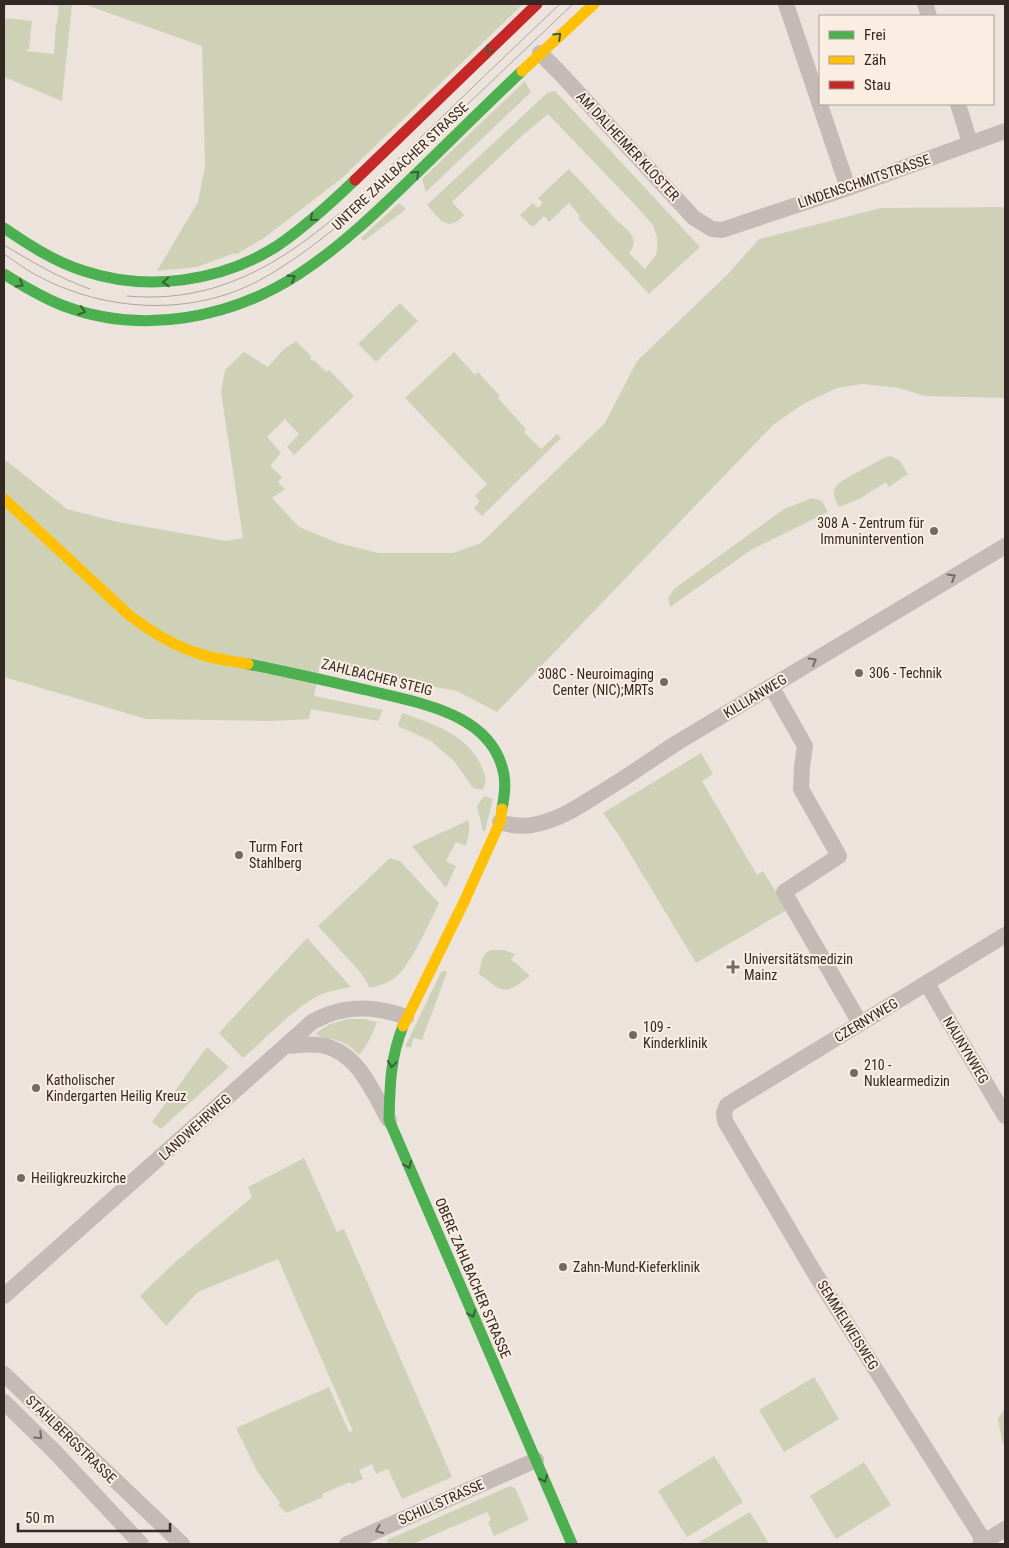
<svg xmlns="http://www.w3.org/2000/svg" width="1009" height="1548" font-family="'Roboto Condensed',sans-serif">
<rect width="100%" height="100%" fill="#ece4dc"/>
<!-- green -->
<g fill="#ced1b6">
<path d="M4 4H6L4 22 6 18 32 21 29 50 24 51 54 54 56 23H57L59 6 40 4H72L62 101 4 77Z"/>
<path d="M83 4H523L342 178 264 238 235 255V253L197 267 157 271 198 202 205 166 202 46Z"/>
<path d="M525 81 531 92 426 192 422 179Z"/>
<path d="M555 91 700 247 649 294 578 218 580 216 569 203 549 222 544 216 534 226H531L520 215 533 203 538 208 543 203 538 198 569 169 619 223H620C630 233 640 239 629 253L645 269 656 255 657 249V238L653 225 637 207 548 114 524 134 452 202 464 215C447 233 440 220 427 205L547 93Z"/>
<path d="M399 203 406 209 364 241 361 238Z"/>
<path d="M1005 207V398L925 396 899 388 863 384 837 388 803 404 773 425 497 712 457 691 419 684 321 660 314 696 383 710 378 721 311 709 309 719 272 721 146 719 4 677V459L67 509 118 522 226 541 243 538 221 392 225 370 244 352 268 367 284 349 296 341 312 357 310 359 312 361 314 360 326 372 329 370 354 396 294 455 287 447 299 434 285 419 267 437 281 453 270 466 282 477 278 482 285 489 272 498 299 527 338 543 379 553H453L481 543 605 423 637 361 727 275 759 239 881 208Z"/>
<path d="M400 303 418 321 376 362 358 344Z"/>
<path d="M454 352 475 375 478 372 500 396 498 398 526 429 524 432 541 449 557 434 561 438 482 516 474 508 480 501 475 496 487 484 405 398Z"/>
<path d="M891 456 900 461 908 474 889 487 886 482 861 498 839 507C835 500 831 493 837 485 841 480 877 462 886 457Z"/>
<path d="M812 498 822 501 828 512 751 550 670 607 668 598 674 589 784 509Z"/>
<path d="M402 713C434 724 469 735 482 768 486 777 487 783 482 790L473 788 454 761 431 741 398 726Z"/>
<path d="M701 753 713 774 702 781 757 875 763 871 787 910 696 963 620 837 603 813Z"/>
<path d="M484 796 493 799 485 831H483L477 806Z"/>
<path d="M469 820V832L466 846 456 842 446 861 456 866 446 888 412 846Z"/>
<path d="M390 858 400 861 439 903C429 923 413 960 398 975 391 982 380 986 370 988L361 973 318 926Z"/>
<path d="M307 938 351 987C340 989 328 991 318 996 294 1008 264 1040 243 1058L219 1033Z"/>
<path d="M491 950H504L515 954 511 960 516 963 530 976C503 996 505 993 479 974 481 963 481 954 491 950Z"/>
<path d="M444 971 447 972 422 1040 413 1038 411 1047H405L441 972Z"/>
<path d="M348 1019H364L377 1022C372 1035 368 1045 359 1055 354 1048 344 1042 336 1040 329 1038 322 1039 316 1034L317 1032 330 1024Z"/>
<path d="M207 1047 229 1067 161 1129 152 1122Z"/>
<path d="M304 1158 337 1232 344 1229 452 1477 402 1499 388 1469 376 1474 372 1464 359 1470 363 1479 352 1484 350 1482 322 1494 323 1497 286 1513 278 1505 280 1503 257 1471 236 1428 329 1387 349 1432 353 1431 278 1259 198 1292 166 1326 140 1296 173 1264 252 1197 248 1187Z"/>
<path d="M814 1377 839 1419 784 1452 759 1410Z"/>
<path d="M1005 1408V1447L1002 1441 998 1419Z"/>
<path d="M714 1456 743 1502 687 1537 658 1491Z"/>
<path d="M864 1462 891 1505 836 1539 810 1496Z"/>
<path d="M510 1486 515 1488 529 1520 494 1536 488 1522 491 1520 487 1512 413 1544H388L387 1540Z"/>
<path d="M750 1512 769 1544H696Z"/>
</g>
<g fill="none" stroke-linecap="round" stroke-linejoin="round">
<!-- street -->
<g stroke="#c4bbb6" stroke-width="16">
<path d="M786 4 848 188"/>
<path d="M925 4 929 16"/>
<path d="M540 53 559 72 694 218 712 229 722 230 848 188 1005 131"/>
<path d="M958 104 970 143"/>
<path d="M771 686 805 746 802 767 801 789 839 856 784 892 860 1023"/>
<path d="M500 822C512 826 525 827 537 824 561 819 581 805 602 792 627 777 651 760 675 744L1005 546"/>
<path d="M927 984 1005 1116"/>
<path d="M286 1046C299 1045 312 1043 325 1046 359 1054 373 1093 389 1120"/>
<path d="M4 1296 312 1022C342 1005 374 1005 406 1017"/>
<path d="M4 1374 182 1544"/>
<path d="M4 1402 54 1451 141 1544"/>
<path d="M984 1541 814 1272 725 1121 724 1113 727 1105 1005 935"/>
<path d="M347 1544 536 1460"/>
<path d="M980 1544 1005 1529"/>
</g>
<!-- fast -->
<g stroke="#4caf50" stroke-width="11">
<path d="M4 228C29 245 55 262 84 271 147 292 221 282 277 246 305 227 330 204 355 180"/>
<path d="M4 274C23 286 43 298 64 306 142 335 230 319 299 274 343 245 381 208 419 171 453 138 487 104 522 71"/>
<path d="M248 664C288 672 327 681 367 690 417 703 493 712 504 775 506 787 504 798 502 809"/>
<path d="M403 1026C390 1059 390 1085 389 1120L572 1544"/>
</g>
<!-- slow -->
<g stroke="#ffc107" stroke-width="11">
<path d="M522 71 594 4"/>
<path d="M4 499 129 615C150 631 172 645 197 653 213 659 231 661 248 664"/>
<path d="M403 1026 464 902 500 822 502 809"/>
</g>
<!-- jam -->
<path stroke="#c62828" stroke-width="11" d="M355 180 537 4"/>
<!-- tram -->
<g stroke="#aca4a0" stroke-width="1">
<path d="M4 245C32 262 59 278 90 289"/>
<path d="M4 254C16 262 29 272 42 278 108 312 192 316 258 281 292 263 322 239 351 215L573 4"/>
<path d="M127 296C254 308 336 218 420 138 467 93 513 48 560 4"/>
</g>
</g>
<!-- one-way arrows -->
<defs><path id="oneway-chevron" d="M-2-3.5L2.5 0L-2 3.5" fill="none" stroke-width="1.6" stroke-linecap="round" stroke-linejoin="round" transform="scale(1.25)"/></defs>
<g stroke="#3e5e36">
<use href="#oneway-chevron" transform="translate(558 36) rotate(-43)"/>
<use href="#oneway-chevron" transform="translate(489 50) rotate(136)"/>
<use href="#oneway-chevron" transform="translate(416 174) rotate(-44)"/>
<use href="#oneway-chevron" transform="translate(313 218) rotate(140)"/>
<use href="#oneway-chevron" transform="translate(292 278) rotate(-32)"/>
<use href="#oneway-chevron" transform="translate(166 282) rotate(177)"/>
<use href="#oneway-chevron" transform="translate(20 284) rotate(31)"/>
<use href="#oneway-chevron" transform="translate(82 311) rotate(16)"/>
<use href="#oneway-chevron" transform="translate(392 1064) rotate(98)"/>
<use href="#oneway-chevron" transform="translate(408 1165) rotate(67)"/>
<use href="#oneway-chevron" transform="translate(472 1314) rotate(67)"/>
<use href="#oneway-chevron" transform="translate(544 1479) rotate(66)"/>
</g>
<g stroke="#756a66">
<use href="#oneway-chevron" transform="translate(952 577) rotate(-31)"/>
<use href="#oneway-chevron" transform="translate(813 661) rotate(-31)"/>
<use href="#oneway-chevron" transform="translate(39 1436) rotate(44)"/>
<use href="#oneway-chevron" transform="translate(379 1530) rotate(156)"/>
</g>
<!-- markers -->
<g fill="#746a65" stroke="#faede2" stroke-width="2">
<circle cx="934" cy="531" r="5"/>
<circle cx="859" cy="673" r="5"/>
<circle cx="664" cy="682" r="5"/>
<circle cx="239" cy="855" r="5"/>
<path d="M730.5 959.5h5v5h5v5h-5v5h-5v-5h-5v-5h5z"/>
<circle cx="633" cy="1035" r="5"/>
<circle cx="854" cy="1073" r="5"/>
<circle cx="36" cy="1088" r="5"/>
<circle cx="21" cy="1178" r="5"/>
<circle cx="563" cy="1267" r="5"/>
</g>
<g text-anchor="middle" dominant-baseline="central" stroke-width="4" stroke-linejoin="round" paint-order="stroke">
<!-- street labels -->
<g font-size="14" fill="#342825" stroke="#faede2">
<text transform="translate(628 146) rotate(47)">AM DALHEIMER KLOSTER</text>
<text transform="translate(400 166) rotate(-43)">UNTERE ZAHLBACHER STRASSE</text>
<text transform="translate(864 181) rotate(-19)">LINDENSCHMITSTRASSE</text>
<text transform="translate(377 677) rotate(14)">ZAHLBACHER STEIG</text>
<text transform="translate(755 696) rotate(-31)">KILLIANWEG</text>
<text transform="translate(866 1020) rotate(-31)">CZERNYWEG</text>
<text transform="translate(966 1050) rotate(59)">NAUNYNWEG</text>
<text transform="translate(195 1127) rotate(-42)">LANDWEHRWEG</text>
<text transform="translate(473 1278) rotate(67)">OBERE ZAHLBACHER STRASSE</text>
<text transform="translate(848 1325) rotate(58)">SEMMELWEISWEG</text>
<text transform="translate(71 1439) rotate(44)">STAHLBERGSTRASSE</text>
<text transform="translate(441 1502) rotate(-24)">SCHILLSTRASSE</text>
</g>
<!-- poi labels -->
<g font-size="14" fill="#342825" stroke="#faede2" text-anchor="start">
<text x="924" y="523" text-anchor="end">308 A - Zentrum für<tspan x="924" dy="16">Immunintervention</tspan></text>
<text x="869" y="673">306 - Technik</text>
<text x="654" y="674" text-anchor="end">308C - Neuroimaging<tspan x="654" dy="16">Center (NIC);MRTs</tspan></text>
<text x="249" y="847">Turm Fort<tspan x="249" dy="16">Stahlberg</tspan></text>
<text x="744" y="959">Universitätsmedizin<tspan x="744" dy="16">Mainz</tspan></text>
<text x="643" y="1027">109 -<tspan x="643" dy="16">Kinderklinik</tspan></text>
<text x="864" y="1065">210 -<tspan x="864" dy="16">Nuklearmedizin</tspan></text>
<text x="46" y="1080">Katholischer<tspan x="46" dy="16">Kindergarten Heilig Kreuz</tspan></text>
<text x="31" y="1178">Heiligkreuzkirche</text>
<text x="573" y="1267">Zahn-Mund-Kieferklinik</text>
</g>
</g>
<!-- border -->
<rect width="1009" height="1548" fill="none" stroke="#342825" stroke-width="10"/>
<!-- legend -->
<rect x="819" y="15" width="175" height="90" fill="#faede2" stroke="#ab9e96"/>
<rect x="829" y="31" width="25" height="8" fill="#4caf50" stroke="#ab9e96"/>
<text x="864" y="40" font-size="15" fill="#342825">Frei</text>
<rect x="829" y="56" width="25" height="8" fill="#ffc107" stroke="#ab9e96"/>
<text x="864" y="65" font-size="15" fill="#342825">Zäh</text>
<rect x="829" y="81" width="25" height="8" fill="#c62828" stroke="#ab9e96"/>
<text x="864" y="90" font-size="15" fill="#342825">Stau</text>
<!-- scale -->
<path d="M18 1523v8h152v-8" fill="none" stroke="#342825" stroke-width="2.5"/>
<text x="25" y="1523" font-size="15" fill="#342825" stroke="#faede2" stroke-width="4" paint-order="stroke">50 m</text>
</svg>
